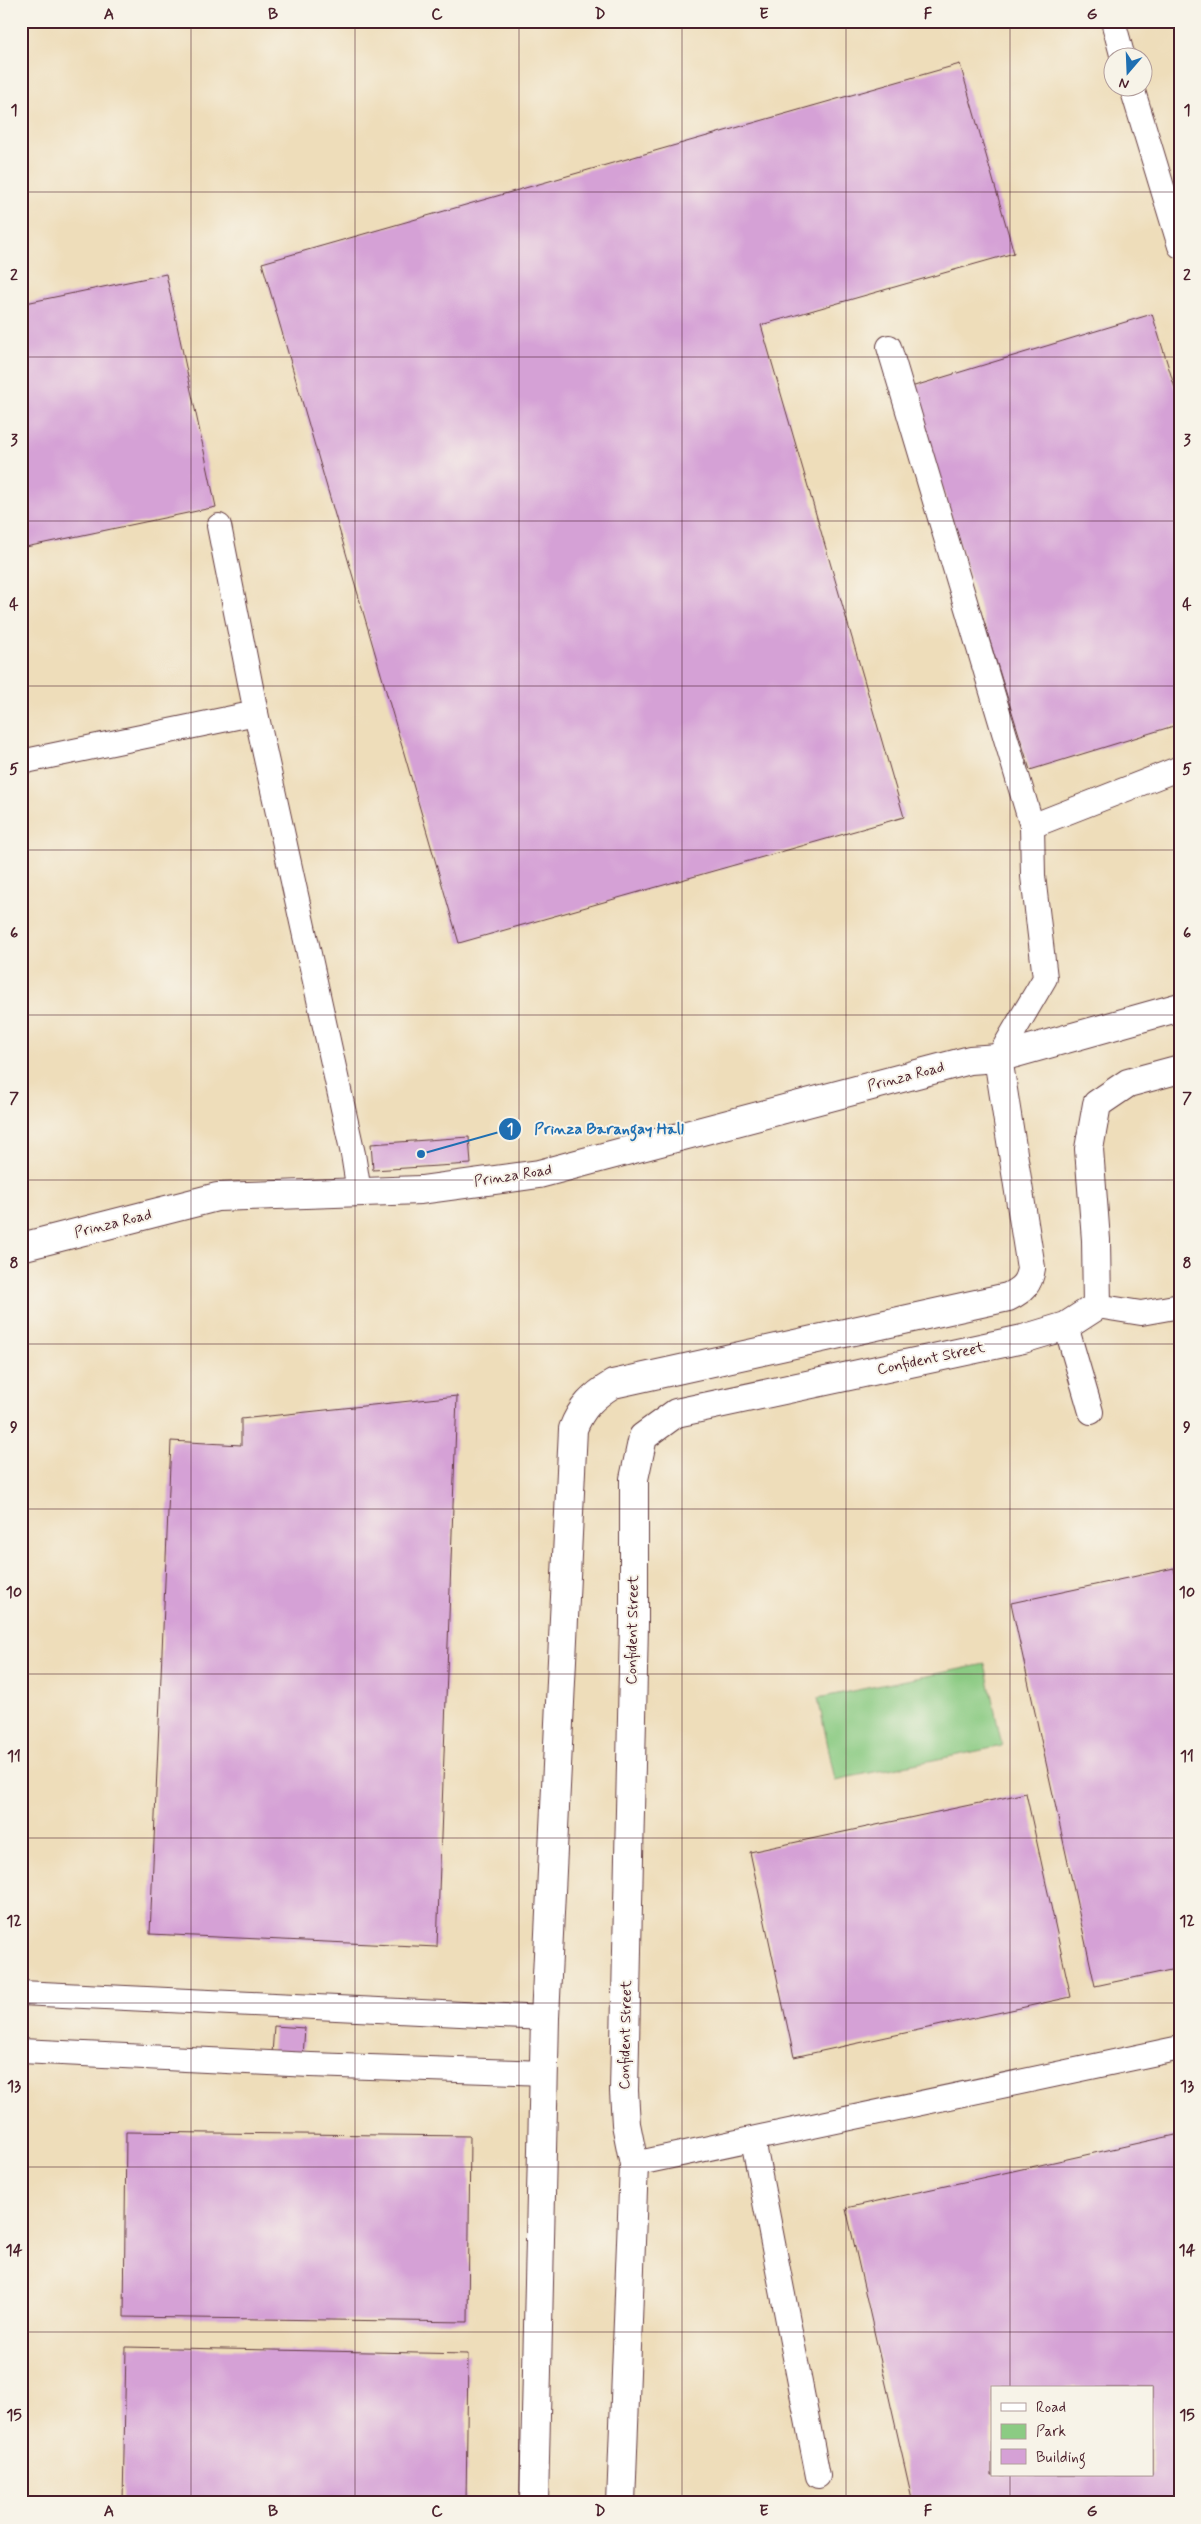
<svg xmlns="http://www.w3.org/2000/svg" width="1201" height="2524" font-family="Mynerve,sans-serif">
<rect width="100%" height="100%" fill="#f7f3e8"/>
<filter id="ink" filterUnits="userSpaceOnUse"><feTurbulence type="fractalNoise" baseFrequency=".02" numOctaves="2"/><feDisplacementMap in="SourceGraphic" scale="10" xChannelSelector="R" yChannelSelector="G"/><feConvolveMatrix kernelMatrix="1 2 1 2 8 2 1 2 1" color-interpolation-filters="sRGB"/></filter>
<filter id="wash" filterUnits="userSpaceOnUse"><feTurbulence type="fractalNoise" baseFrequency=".0096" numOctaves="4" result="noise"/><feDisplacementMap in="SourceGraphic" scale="20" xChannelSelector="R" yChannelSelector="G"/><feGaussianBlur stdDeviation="1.12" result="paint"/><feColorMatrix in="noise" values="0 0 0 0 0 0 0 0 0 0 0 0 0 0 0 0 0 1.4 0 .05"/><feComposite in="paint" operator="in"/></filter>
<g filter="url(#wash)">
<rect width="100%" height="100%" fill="#eeddba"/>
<!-- green -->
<path fill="#8bcb83" stroke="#6a7557" d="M985 1664 1002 1746 835 1780 818 1698Z"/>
<g id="blocks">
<!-- building -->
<g fill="#d5a1d6" fill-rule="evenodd">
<path d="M960 64 1014 253 761 325 904 817 459 943 262 263Z"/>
<path d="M166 274 216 507 21 548V304Z"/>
<path d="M1152 314 1180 404V724L1030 770 911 387Z"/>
<path d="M469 1137 471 1164 373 1170 371 1144Z"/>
<path d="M457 1396 437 1947 150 1934 171 1441 241 1445V1419Z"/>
<path d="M1174 1568 1180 1596V1968L1095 1986 1011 1603Z"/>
<path d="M1026 1793 1071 1997 794 2057 750 1852Z"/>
<path d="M274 2026 305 2028 303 2056 272 2054Z"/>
<path d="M126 2132 470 2136 468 2322 124 2317Z"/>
<path d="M1180 2134V2503H913L846 2208ZM992 2388H1152V2475H992Z"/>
<path d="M126 2347 468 2354 466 2503H123Z"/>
</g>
</g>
</g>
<g filter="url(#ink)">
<use href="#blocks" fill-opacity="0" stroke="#633c40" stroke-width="1"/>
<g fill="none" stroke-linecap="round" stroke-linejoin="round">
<!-- service casing -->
<g stroke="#633c40" stroke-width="26">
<g id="service">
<path d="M1113 21 1123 58"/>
<path d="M1132 88 1180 246"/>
<path d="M889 347 1032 826"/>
<path d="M219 526 256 713 353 1154 359 1192"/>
<path d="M21 762 256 713"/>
<path d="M998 1058 1045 978 1033 876 1032 826 1180 768"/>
<path d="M1097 1306 1141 1313 1180 1306"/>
<path d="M1066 1326 1091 1412"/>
<path d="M21 1993 545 2018"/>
<path d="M21 2051 311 2065 545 2073"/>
<path d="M753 2140 818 2476"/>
<path d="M634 2164 1180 2048"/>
</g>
</g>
<!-- minor casing -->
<g stroke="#633c40" stroke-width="30">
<path id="minor" d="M621 2503 634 2164 626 2124 624 2091 634 1624V1479L643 1437 676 1413 1023 1339 1066 1326 1097 1306 1096 1240 1089 1149 1097 1104 1128 1083 1180 1069"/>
</g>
<!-- tertiary casing -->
<g stroke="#633c40" stroke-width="30">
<path id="tertiary" d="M534 2503 545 2018 573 1429C581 1408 593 1396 613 1384L1008 1297C1022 1290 1029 1284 1031 1268L998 1058"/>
</g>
<!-- secondary casing -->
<g stroke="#633c40" stroke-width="30">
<path id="secondary" d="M21 1247 217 1197 421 1190 539 1174 970 1060 998 1058 1180 1007"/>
</g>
<!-- service -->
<use href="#service" stroke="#fff" stroke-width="24"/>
<!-- minor -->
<use href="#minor" stroke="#fff" stroke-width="28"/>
<!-- tertiary -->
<use href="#tertiary" stroke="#fff" stroke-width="28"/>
<!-- secondary -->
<use href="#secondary" stroke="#fff" stroke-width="28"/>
</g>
</g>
<!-- grid -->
<path fill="none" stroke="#4a1f2b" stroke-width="1" stroke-opacity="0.55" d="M191 21V2503M355 21V2503M519 21V2503M682 21V2503M846 21V2503M1010 21V2388M21 192H1180M21 357H1180M21 521H1180M21 686H1180M21 850H1180M21 1015H1180M21 1180H1180M21 1344H1180M21 1509H1180M21 1674H1180M21 1838H1180M21 2003H1180M21 2167H1180M21 2332H1180M1010 2475V2503"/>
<g text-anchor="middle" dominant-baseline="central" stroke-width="4" stroke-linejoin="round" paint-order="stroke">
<!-- street labels -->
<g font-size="15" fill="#4a1f2b" stroke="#f7f3e8">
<text transform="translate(906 1077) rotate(-15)">Prinza Road</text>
<text transform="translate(513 1176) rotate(-9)">Prinza Road</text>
<text transform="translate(113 1224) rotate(-14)">Prinza Road</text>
<text transform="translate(931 1359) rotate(-12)">Confident Street</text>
<text transform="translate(633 1630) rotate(-89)">Confident Street</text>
<text transform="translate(626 2035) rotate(-89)">Confident Street</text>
</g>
</g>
<!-- callouts -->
<path fill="none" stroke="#1f6fb2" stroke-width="2" d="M421 1154L510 1129"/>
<g fill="#1f6fb2" stroke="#f7f3e8" stroke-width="2">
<circle cx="421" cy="1154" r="5"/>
<circle cx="510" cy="1129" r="12"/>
</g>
<g font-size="15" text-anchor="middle" font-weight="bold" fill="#fff">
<text x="510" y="1134">1</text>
</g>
<g font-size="16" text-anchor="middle" font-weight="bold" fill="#1f6fb2" stroke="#f7f3e8" stroke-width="4" stroke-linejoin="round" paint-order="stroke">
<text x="609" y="1134">Prinza Barangay Hall</text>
</g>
<!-- margin -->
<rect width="1201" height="2524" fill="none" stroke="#f7f3e8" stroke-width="55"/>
<!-- legend -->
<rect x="991" y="2386" width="162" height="90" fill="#f7f3e8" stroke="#b29e9c"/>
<rect x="1001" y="2403" width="25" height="8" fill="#ffffff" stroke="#b29e9c"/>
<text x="1036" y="2412" font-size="15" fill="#4a1f2b">Road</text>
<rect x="1001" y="2424" width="25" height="15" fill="#8bcb83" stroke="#b29e9c"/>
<text x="1036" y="2436" font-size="15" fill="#4a1f2b">Park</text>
<rect x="1001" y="2449" width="25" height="15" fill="#d5a1d6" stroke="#b29e9c"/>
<text x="1036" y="2462" font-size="15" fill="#4a1f2b">Building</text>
<!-- north arrow -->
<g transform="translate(1128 72) rotate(199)"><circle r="24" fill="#f7f3e8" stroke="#b29e9c"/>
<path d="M0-4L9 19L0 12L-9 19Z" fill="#1f6fb2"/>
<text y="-8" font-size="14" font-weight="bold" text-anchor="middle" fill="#4a1f2b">N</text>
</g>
<rect x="28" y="28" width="1146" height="2468" fill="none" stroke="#4a1f2b" stroke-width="2"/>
<g font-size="16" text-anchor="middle" font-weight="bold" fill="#4a1f2b">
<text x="109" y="19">A</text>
<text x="273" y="19">B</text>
<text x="437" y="19">C</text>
<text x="600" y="19">D</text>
<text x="764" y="19">E</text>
<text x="928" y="19">F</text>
<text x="1092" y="19">G</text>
<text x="14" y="115">1</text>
<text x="1187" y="115">1</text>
<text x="14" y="280">2</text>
<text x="1187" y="280">2</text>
<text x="14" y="445">3</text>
<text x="1187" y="445">3</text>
<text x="14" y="609">4</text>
<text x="1187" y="609">4</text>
<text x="14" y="774">5</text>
<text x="1187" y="774">5</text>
<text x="14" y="938">6</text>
<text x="1187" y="938">6</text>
<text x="14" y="1103">7</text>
<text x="1187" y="1103">7</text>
<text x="14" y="1268">8</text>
<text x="1187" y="1268">8</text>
<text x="14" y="1432">9</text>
<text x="1187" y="1432">9</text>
<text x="14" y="1597">10</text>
<text x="1187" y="1597">10</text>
<text x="14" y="1761">11</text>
<text x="1187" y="1761">11</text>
<text x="14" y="1926">12</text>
<text x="1187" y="1926">12</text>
<text x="14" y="2091">13</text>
<text x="1187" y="2091">13</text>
<text x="14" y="2255">14</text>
<text x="1187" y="2255">14</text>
<text x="14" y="2420">15</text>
<text x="1187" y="2420">15</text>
<text x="109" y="2516">A</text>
<text x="273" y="2516">B</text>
<text x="437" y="2516">C</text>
<text x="600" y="2516">D</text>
<text x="764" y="2516">E</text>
<text x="928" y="2516">F</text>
<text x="1092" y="2516">G</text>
</g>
</svg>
